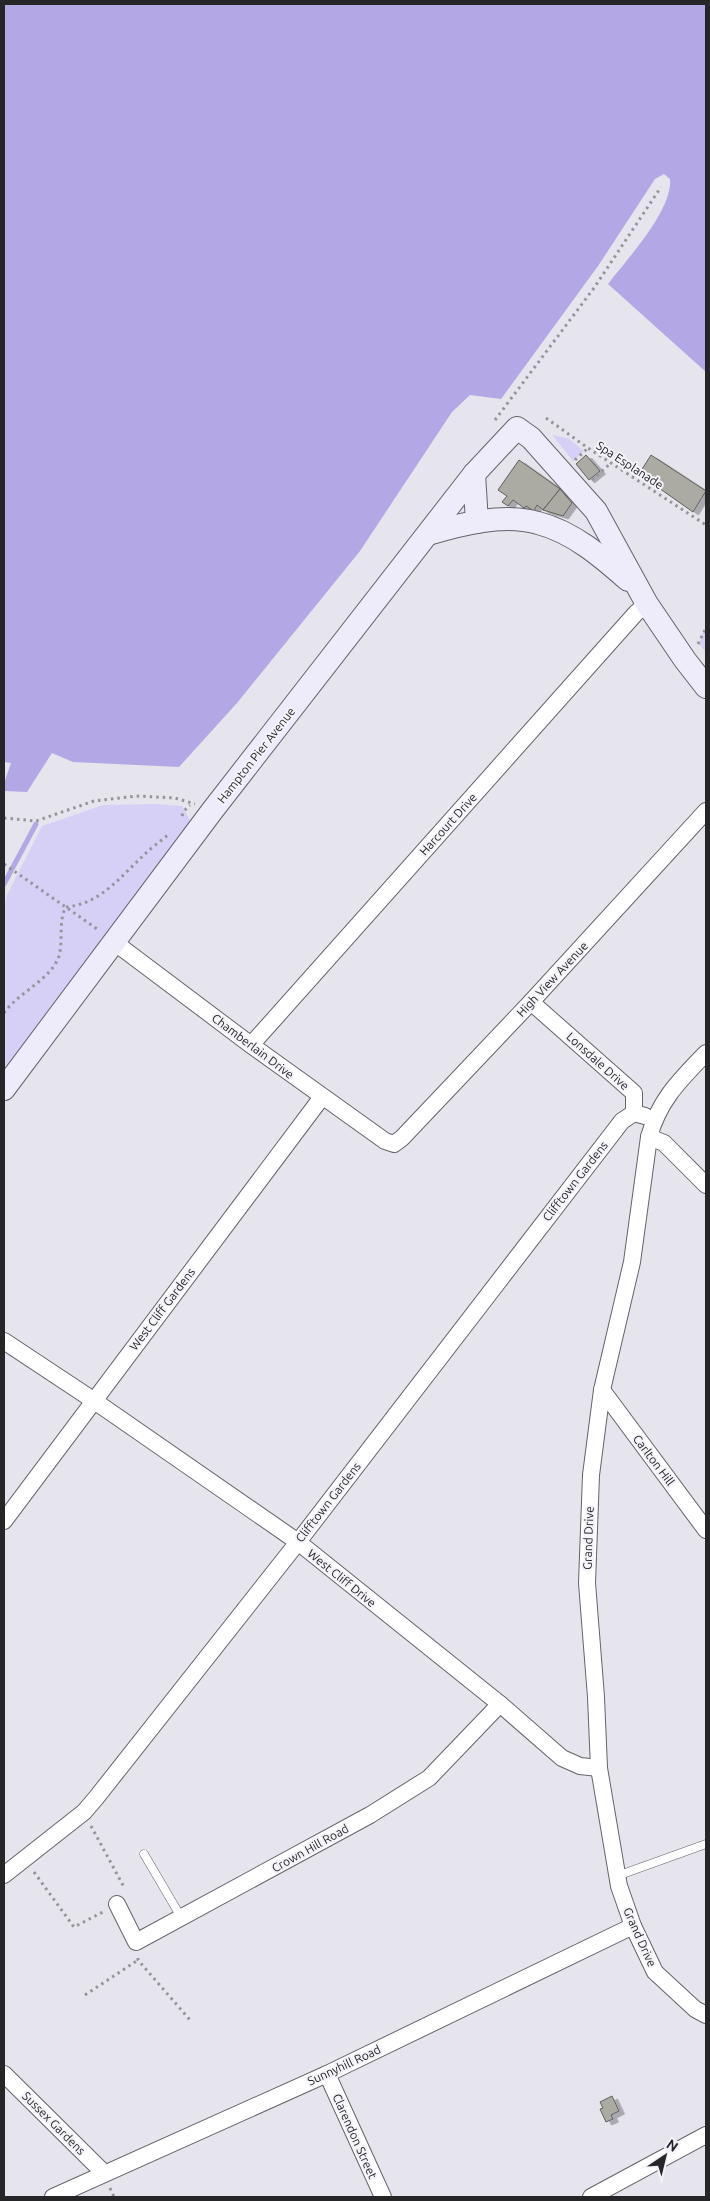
<svg xmlns="http://www.w3.org/2000/svg" width="710" height="2201" font-family="Ubuntu,sans-serif">
<defs>
<filter id="shadow"><feDropShadow dx="5.5" dy="3" stdDeviation="0" flood-color="#0004"/></filter>
</defs>
<rect width="100%" height="100%" fill="#e6e5ed"/>
<!-- green -->
<g fill="#d6d0f7">
<path d="M552 435 568 438 584 451 573 461Z"/>
<path d="M706 625V653L699 643Z"/>
<path d="M154 804 182 806 191 822 4 1080V907L7 895 42 826 103 805Z"/>
</g>
<!-- water -->
<path fill="#b3a8e5" d="M4 4H706V372L608 284C627 259 673 210 670 179L664 174 655 179 598 266 501 399 470 395 452 412 360 551 237 703 179 767 73 762 52 753 27 792 4 791V783L11 763 4 762Z"/>
<g fill="none" stroke-linecap="round" stroke-linejoin="round">
<!-- stream -->
<path stroke="#b3a8e5" stroke-width="5" d="M4 884 36 824"/>
</g>
<!-- building -->
<g fill="#abaaa3" stroke="#62605a" filter="url(#shadow)">
<path d="M586 455 600 471 589 480 576 464Z"/>
<path d="M651 455 706 491 693 512 639 474Z"/>
<path d="M519 460 560 489 543 510 537 505 534 511 526 506 524 508 513 500 508 506 502 502 507 496 498 490Z"/>
<path d="M560 489 572 503 563 516 543 510Z"/>
<path d="M612 2096 619 2111 611 2115 613 2119 606 2122 600 2109 603 2108 600 2102Z"/>
</g>
<g fill="none" stroke-linecap="round" stroke-linejoin="round">
<!-- lane casing -->
<g stroke="#65646a" stroke-width="9">
<g id="lane">
<path d="M144 1854 181 1917"/>
<path d="M617 1876 706 1844"/>
</g>
</g>
<!-- street casing -->
<g stroke="#65646a" stroke-width="18">
<g id="street">
<path d="M114 942 251 1045 385 1141 394 1144 402 1138 531 1002 706 811"/>
<path d="M531 1002 634 1093V1113L645 1116"/>
<path d="M251 1045 636 613 647 604"/>
<path d="M706 1053C680 1080 659 1100 649 1137L632 1262 602 1390 591 1475 587 1583 596 1697 599 1768 619 1886 633 1926 655 1972 695 2009 706 2015"/>
<path d="M649 1137 664 1143 706 1185"/>
<path d="M4 1341 93 1400 298 1542 500 1704 562 1758 580 1766 599 1768"/>
<path d="M602 1390 706 1530"/>
<path d="M4 1521 322 1097"/>
<path d="M4 1875 84 1812 96 1798 298 1542 622 1121 634 1113"/>
<path d="M117 1904 136 1942 370 1815 429 1778 500 1704"/>
<path d="M4 2074 104 2173"/>
<path d="M327 2074 383 2197"/>
<path d="M53 2197 327 2074 633 1926"/>
<path d="M591 2197 706 2135"/>
</g>
</g>
<!-- secondary casing -->
<g stroke="#65646a" stroke-width="24">
<g id="secondary">
<path d="M474 474 477 522"/>
<path d="M428 534C461 524 503 513 538 523 573 532 602 557 628 580"/>
<path d="M4 1089 212 811 474 474 517 428 531 438 596 511 647 604 685 660 706 687"/>
</g>
</g>
<!-- path -->
<g stroke="#95949a" stroke-width="3" stroke-dasharray="2.5 4" stroke-linecap="butt">
<path d="M546 418 588 448 706 525"/>
<path d="M495 420 594 288 661 187"/>
<path d="M575 460 588 448"/>
<path d="M592 480 611 463"/>
<path d="M698 644 706 628"/>
<path d="M182 816 184 811 190 805"/>
<path d="M4 818 36 821 94 801 136 796 175 798 195 804"/>
<path d="M4 864 100 931"/>
<path d="M66 907C101 904 121 876 145 854 152 847 161 841 169 834"/>
<path d="M4 1013C18 993 45 983 57 961 65 945 57 923 66 907"/>
<path d="M91 1826 125 1889"/>
<path d="M34 1872 74 1927 103 1912"/>
<path d="M138 1958V1960L190 2020"/>
<path d="M85 1995 138 1960"/>
<path d="M110 2188 114 2197"/>
</g>
<!-- lane -->
<use href="#lane" stroke="#fff" stroke-width="8"/>
<!-- street -->
<use href="#street" stroke="#fff" stroke-width="16"/>
<!-- secondary -->
<use href="#secondary" stroke="#eeebfb" stroke-width="22"/>
</g>
<g text-anchor="middle" dominant-baseline="central" stroke-width="4" stroke-linejoin="round" paint-order="stroke">
<!-- street labels -->
<g font-size="12" fill="#262628" stroke="#f4f3fa">
<text transform="translate(630 465) rotate(33)">Spa Esplanade</text>
<text transform="translate(256 755) rotate(-52)">Hampton Pier Avenue</text>
<text transform="translate(448 824) rotate(-48)">Harcourt Drive</text>
<text transform="translate(552 979) rotate(-47)">High View Avenue</text>
<text transform="translate(253 1046) rotate(37)">Chamberlain Drive</text>
<text transform="translate(598 1061) rotate(42)">Lonsdale Drive</text>
<text transform="translate(575 1181) rotate(-52)">Clifftown Gardens</text>
<text transform="translate(162 1309) rotate(-53)">West Cliff Gardens</text>
<text transform="translate(654 1460) rotate(53)">Carlton Hill</text>
<text transform="translate(328 1502) rotate(-52)">Clifftown Gardens</text>
<text transform="translate(588 1538) rotate(-88)">Grand Drive</text>
<text transform="translate(342 1578) rotate(39)">West Cliff Drive</text>
<text transform="translate(310 1848) rotate(-29)">Crown Hill Road</text>
<text transform="translate(640 1937) rotate(66)">Grand Drive</text>
<text transform="translate(344 2065) rotate(-25)">Sunnyhill Road</text>
<text transform="translate(54 2123) rotate(45)">Sussex Gardens</text>
<text transform="translate(355 2136) rotate(66)">Clarendon Street</text>
</g>
</g>
<!-- border -->
<rect width="710" height="2201" fill="none" stroke="#262628" stroke-width="10"/>
<!-- north arrow -->
<g transform="translate(665 2156) rotate(35)" stroke="#f4f3fa" stroke-width="4" paint-order="stroke">
<path d="M0-4L9 19L0 12L-9 19Z" fill="#262628"/>
<text y="-8" font-size="14" font-weight="bold" text-anchor="middle" fill="#262628">N</text>
</g>
</svg>
